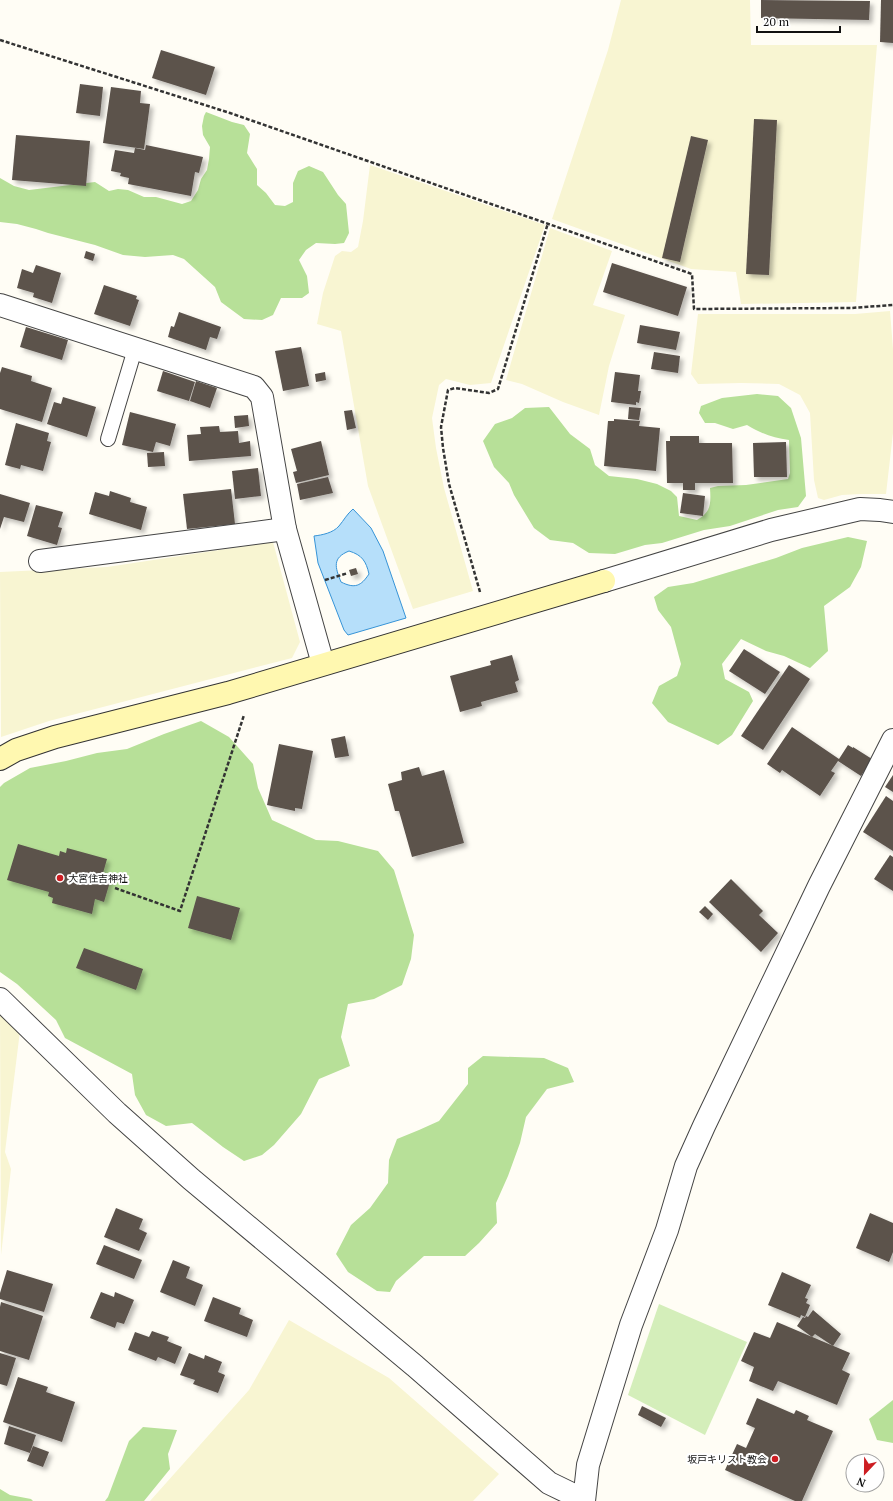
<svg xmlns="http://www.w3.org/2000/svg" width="893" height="1501" font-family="'PT Serif','Noto Sans JP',serif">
<defs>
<filter id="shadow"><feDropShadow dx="3.5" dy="3.5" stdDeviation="2" flood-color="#0004"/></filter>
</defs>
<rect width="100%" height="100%" fill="#fffdf5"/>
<!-- farmland -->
<g fill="#f8f5d2">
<path d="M621 0H750L751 45H877L856 302 741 304 736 272 691 269 552 219 608 50Z"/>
<path d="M370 165 545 225 491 383 470 385 446 379 439 385 432 418 436 448 444 488 473 591 413 609 368 486 341 331 317 324 323 293 335 256 342 251 351 252 358 247 363 221Z"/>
<path d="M550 228 612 251 593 305 625 315 609 366 599 415 563 402 522 384 506 380Z"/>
<path d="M890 311 893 349V433L886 494H861L842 495 824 500 818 498 814 480 810 413 800 395 779 384 741 383 698 384 691 374 698 314H855Z"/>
<path d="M273 542 300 642 292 658 49 721 1 737 0 572 107 567Z"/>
<path d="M0 1013 20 1031 5 1152 11 1169 1 1255Z"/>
<path d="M289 1320 389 1378 499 1474 473 1501H150L249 1390Z"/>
</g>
<!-- green -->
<path fill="#d4eeba" d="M659 1304 747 1342 705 1435 628 1395Z"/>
<!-- forest -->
<g fill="#b7e098">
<path d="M206 112 232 122 244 125 250 134 247 153 257 169V185L266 193 275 205 285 206 293 202V183L298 171 309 166 323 172 338 195 346 204 349 233 344 243 335 244 316 243 306 250 299 260 307 276 309 293 302 298H281L273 315 262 320 244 319 221 302 215 287 184 259 173 255 145 257 123 255 95 245 48 233 36 229 17 224 0 222V178L14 186 29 190 95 182 109 191 118 189 128 190 144 197H156L182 204 191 201 198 190 201 179 207 170 209 159 210 147 203 135 202 126 204 116Z"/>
<path d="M757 394 778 396 791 408 801 438 806 496 798 507 778 510 730 526 704 530 662 543 645 545 615 554 589 553 573 543 550 540 534 528 514 495 509 483 494 467 483 441 495 424 512 418 525 408 549 407 570 434 590 449 595 465 609 476 637 479 657 484 671 491 677 497 679 516 697 520C711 512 711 504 710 488L718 486 746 485 788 479 790 473 789 440C773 438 760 433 747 425L733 429 715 423H705L699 413 701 406 722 398Z"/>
<path d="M848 537 867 541 861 567 850 587 824 606 828 651 810 668 784 656 766 651 741 639 722 664 725 679 749 692 753 701 732 735 718 745 668 722 652 703 659 686 677 676 681 664 671 627 658 610 654 597 668 587 693 583 776 558 802 548Z"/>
<path d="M201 721 229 737 253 764 258 788 272 820 316 840 338 841 378 851 394 870 414 935 411 959 402 985 374 999 348 1004 341 1037 350 1066 319 1079 301 1114 274 1145 262 1155 244 1161 223 1147 192 1123 166 1126 146 1115 135 1095 132 1074 65 1038 56 1020 17 984 0 972V787L4 783 30 768 66 761 97 753 127 749 164 734Z"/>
<path d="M483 1056 544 1058 568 1068 574 1082 547 1089 526 1117 520 1143 508 1176 496 1203 497 1223 479 1243 465 1256H424L396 1281 390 1292 377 1291 348 1272 336 1254 351 1225 370 1208 388 1183 389 1160 397 1139 419 1130 439 1121 468 1084V1068Z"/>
<path d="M893 1400V1443L877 1440 869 1419Z"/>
<path d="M143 1427 177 1430 168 1454 170 1469 144 1501H105L108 1497 129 1441Z"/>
<path d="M0 1489 10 1495 31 1499 33 1501H0Z"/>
</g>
<!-- water -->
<path fill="#b6dffa" stroke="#3794d7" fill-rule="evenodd" d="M353 509 371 528 383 551 406 618 348 635 344 630 318 563 314 536C322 535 333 533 339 526 344 520 347 514 353 509ZM349 551C362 555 366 561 369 574 361 586 355 589 341 582 335 567 332 558 349 551Z"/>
<!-- building -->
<g fill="#5b524c" filter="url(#shadow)">
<path d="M761 0 870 1 869 20 761 18Z"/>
<path d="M881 0H893V43L880 42Z"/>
<path d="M161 50 215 67 206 95 152 78Z"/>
<path d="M80 84 103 87 100 116 76 113Z"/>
<path d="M111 87 141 91 140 103 150 104 144 149 103 143Z"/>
<path d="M754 119 777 120 769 275 746 274Z"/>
<path d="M16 135 90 141 86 186 12 180Z"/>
<path d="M691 136 708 140 680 262 662 258Z"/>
<path d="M146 145 203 157 199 173 195 172 191 196 128 184 129 178 120 176 121 173 111 171 115 150 134 153 135 148 145 150Z"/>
<path d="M86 251 95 254 93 261 84 258Z"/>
<path d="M612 263 687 287 678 316 603 292Z"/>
<path d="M36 265 61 273 52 303 33 297 34 293 17 288 22 269 33 273Z"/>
<path d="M104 285 137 296 136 299 139 300 130 326 94 314Z"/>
<path d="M179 312 221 327 217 339 210 337 206 350 168 337 171 326 174 327Z"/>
<path d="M640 325 680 332 676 350 637 343Z"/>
<path d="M26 327 68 340 62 360 20 347Z"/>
<path d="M301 347 309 386 283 391 275 351Z"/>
<path d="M654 352 680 356 678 373 651 369Z"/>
<path d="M2 367 32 376 31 381 52 388 42 422 0 409V373Z"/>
<path d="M163 371 195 382 189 401 157 391Z"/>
<path d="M325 372 326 380 316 382 315 374Z"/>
<path d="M615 372 640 375 638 391H641L639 403 636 402V405L611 402Z"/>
<path d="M196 381 217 388 210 408 190 401Z"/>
<path d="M63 397 96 407 87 437 47 424 54 402 61 404Z"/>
<path d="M629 407 641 408 639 420 628 419Z"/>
<path d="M352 410 356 428 347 430 344 411Z"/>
<path d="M130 412 176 424 170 446 156 442 153 452 122 445Z"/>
<path d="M248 415 249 426 235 428 234 416Z"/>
<path d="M614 419 640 421 639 426 660 428 656 471 604 466 608 421H614Z"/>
<path d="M16 423 49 433 47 441 51 442 43 471 21 465 20 469 5 465Z"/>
<path d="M219 426 220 432 238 431 239 443 250 441 251 456 189 461 187 435 201 434 200 427Z"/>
<path d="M670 436H699V443H732L733 483H695V490H683V483H667L666 441H670Z"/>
<path d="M321 441 329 475 296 483 293 472 297 471 291 449Z"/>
<path d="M786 442 787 477H754L753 443Z"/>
<path d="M164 452 165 466 148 467 147 453Z"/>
<path d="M258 468 261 496 235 499 232 471Z"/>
<path d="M328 477 333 493 300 500 297 484Z"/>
<path d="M231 489 235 524 187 529 183 494Z"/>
<path d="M110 491 131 498 130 502 147 507 141 530 89 514 95 492 109 496Z"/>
<path d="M683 493 705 496 703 516 680 513Z"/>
<path d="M0 494 30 503 24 522 4 517 0 529Z"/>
<path d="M36 505 63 512 58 527 62 528 57 545 27 536Z"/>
<path d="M356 568 358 574 351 576 349 570Z"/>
<path d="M744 649 780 672 765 694 729 671Z"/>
<path d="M512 655 519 680 515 682 518 692 481 702 482 706 460 712 450 676 491 665 490 661Z"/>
<path d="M789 665 810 679 763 750 741 736Z"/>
<path d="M792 727 839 759 848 745 853 748V747L872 759 861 776 838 761 831 771 835 773 820 796 782 770 780 773 767 764Z"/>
<path d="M345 736 349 756 335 758 331 739Z"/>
<path d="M279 744 313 751 302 809 295 808V811L267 805Z"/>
<path d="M419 767 422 776 444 770 464 843 412 857 399 811H395L388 784 402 780 401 772Z"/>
<path d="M893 775V792L885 787Z"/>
<path d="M886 796 893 801V851L863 832Z"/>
<path d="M18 844 59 856 60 851 66 853 67 848 107 859 103 873 112 875 104 902 95 899 92 914 52 903 53 898 48 896 49 892 7 880Z"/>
<path d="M890 855 893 857V891L874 879Z"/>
<path d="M731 879 763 911 759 915 778 933 761 952 709 902Z"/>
<path d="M197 896 240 908 231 940 188 928Z"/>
<path d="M705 906 713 914 708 920 699 912Z"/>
<path d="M84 948 143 969 136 990 76 968Z"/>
<path d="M116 1208 143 1219 139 1229 147 1233 139 1251 104 1237Z"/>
<path d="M870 1213 893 1223V1252L889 1262 856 1248Z"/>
<path d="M104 1245 142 1260 134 1279 96 1264Z"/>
<path d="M173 1260 190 1267 186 1278 203 1285 195 1306 160 1292Z"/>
<path d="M7 1270 53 1284 44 1312 0 1299V1293Z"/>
<path d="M782 1272 811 1285 805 1298 808 1299 806 1303 810 1305 805 1317 801 1315 800 1318 768 1305Z"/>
<path d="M101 1292 114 1297 115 1292 134 1300 124 1324 117 1322 115 1328 90 1318Z"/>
<path d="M213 1297 241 1308 239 1314 253 1320 247 1337 204 1321Z"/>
<path d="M1 1302 43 1316 29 1360 0 1351V1307Z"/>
<path d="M813 1310 841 1334 833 1346 815 1334 812 1337 797 1326 803 1317 805 1318 806 1316 808 1317Z"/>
<path d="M777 1322 850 1353 842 1370 850 1374 837 1405 778 1381 773 1391 749 1381 754 1367 741 1361 754 1332 770 1338Z"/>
<path d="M152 1331 169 1337 167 1341 182 1347 175 1364 158 1357 156 1361 128 1350 135 1332 149 1337Z"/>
<path d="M0 1353 16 1358 7 1386 0 1384Z"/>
<path d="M189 1353 204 1359 205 1355 222 1362 218 1372 225 1375 218 1393 193 1384 195 1380 180 1375Z"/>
<path d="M18 1377 48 1387 46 1392 75 1402 62 1442 3 1422Z"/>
<path d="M757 1398 794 1414 796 1410 809 1416 807 1420 833 1431 802 1501H795L725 1470 737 1444 746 1448 755 1428 746 1424Z"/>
<path d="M642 1406 666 1418 661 1427 638 1415Z"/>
<path d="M9 1426 36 1435 30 1453 4 1444Z"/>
<path d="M33 1446 49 1452 43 1467 27 1461Z"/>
</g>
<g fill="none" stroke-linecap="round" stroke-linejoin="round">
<!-- lane casing -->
<g stroke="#444" stroke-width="16">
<path id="lane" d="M108 439 135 349"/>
</g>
<!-- street casing -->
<g stroke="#444" stroke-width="24">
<g id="street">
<path d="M0 305 254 387 262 397 285 529 323 664"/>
<path d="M40 561 285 529"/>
<path d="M604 581 771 530 860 509 880 510 893 512"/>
<path d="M0 999 117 1113 191 1179 415 1366 549 1483 584 1500"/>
<path d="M584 1501 588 1465 631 1325 667 1230 686 1166 704 1126 819 886 893 740"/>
</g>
</g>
<!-- secondary casing -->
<g stroke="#333" stroke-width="24">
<path id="secondary" d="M0 759 16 750 55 737 228 693 604 581"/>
</g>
<!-- path -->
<g stroke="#333" stroke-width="2.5" stroke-dasharray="4 2" stroke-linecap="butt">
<path d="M0 40 230 113 692 274 694 309 851 308 893 305"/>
<path d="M325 580 348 573"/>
<path d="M480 592 449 484 443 448 441 427 448 390 455 388 489 393 498 389 548 223"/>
<path d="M115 888 180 911 244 715"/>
</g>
<!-- lane -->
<use href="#lane" stroke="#fff" stroke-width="14"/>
<!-- street -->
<use href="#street" stroke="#fff" stroke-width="22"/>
<!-- secondary -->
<use href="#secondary" stroke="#fff8b0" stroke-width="22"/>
</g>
<!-- markers -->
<g fill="#cd1d22" stroke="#fff" stroke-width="1.5">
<circle cx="60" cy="878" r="4"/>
<circle cx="775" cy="1459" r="4"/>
</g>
<g text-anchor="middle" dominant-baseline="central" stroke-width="4" stroke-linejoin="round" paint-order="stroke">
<!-- poi labels -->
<g font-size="10" fill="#111" stroke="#fff" text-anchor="start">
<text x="68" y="878">大宮住吉神社</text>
<text x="767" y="1459" text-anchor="end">坂戸キリスト教会</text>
</g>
</g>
<!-- north arrow -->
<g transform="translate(865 1473) rotate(202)"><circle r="19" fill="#ffffff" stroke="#a0a0a0"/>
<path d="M0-3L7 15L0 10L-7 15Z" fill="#cd1d22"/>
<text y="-6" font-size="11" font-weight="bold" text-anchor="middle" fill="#111111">N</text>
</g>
<!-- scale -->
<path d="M757 26v6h83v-6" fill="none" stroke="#111111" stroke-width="2"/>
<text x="763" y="26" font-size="12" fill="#111111" stroke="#ffffff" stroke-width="3" paint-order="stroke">20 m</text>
</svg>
